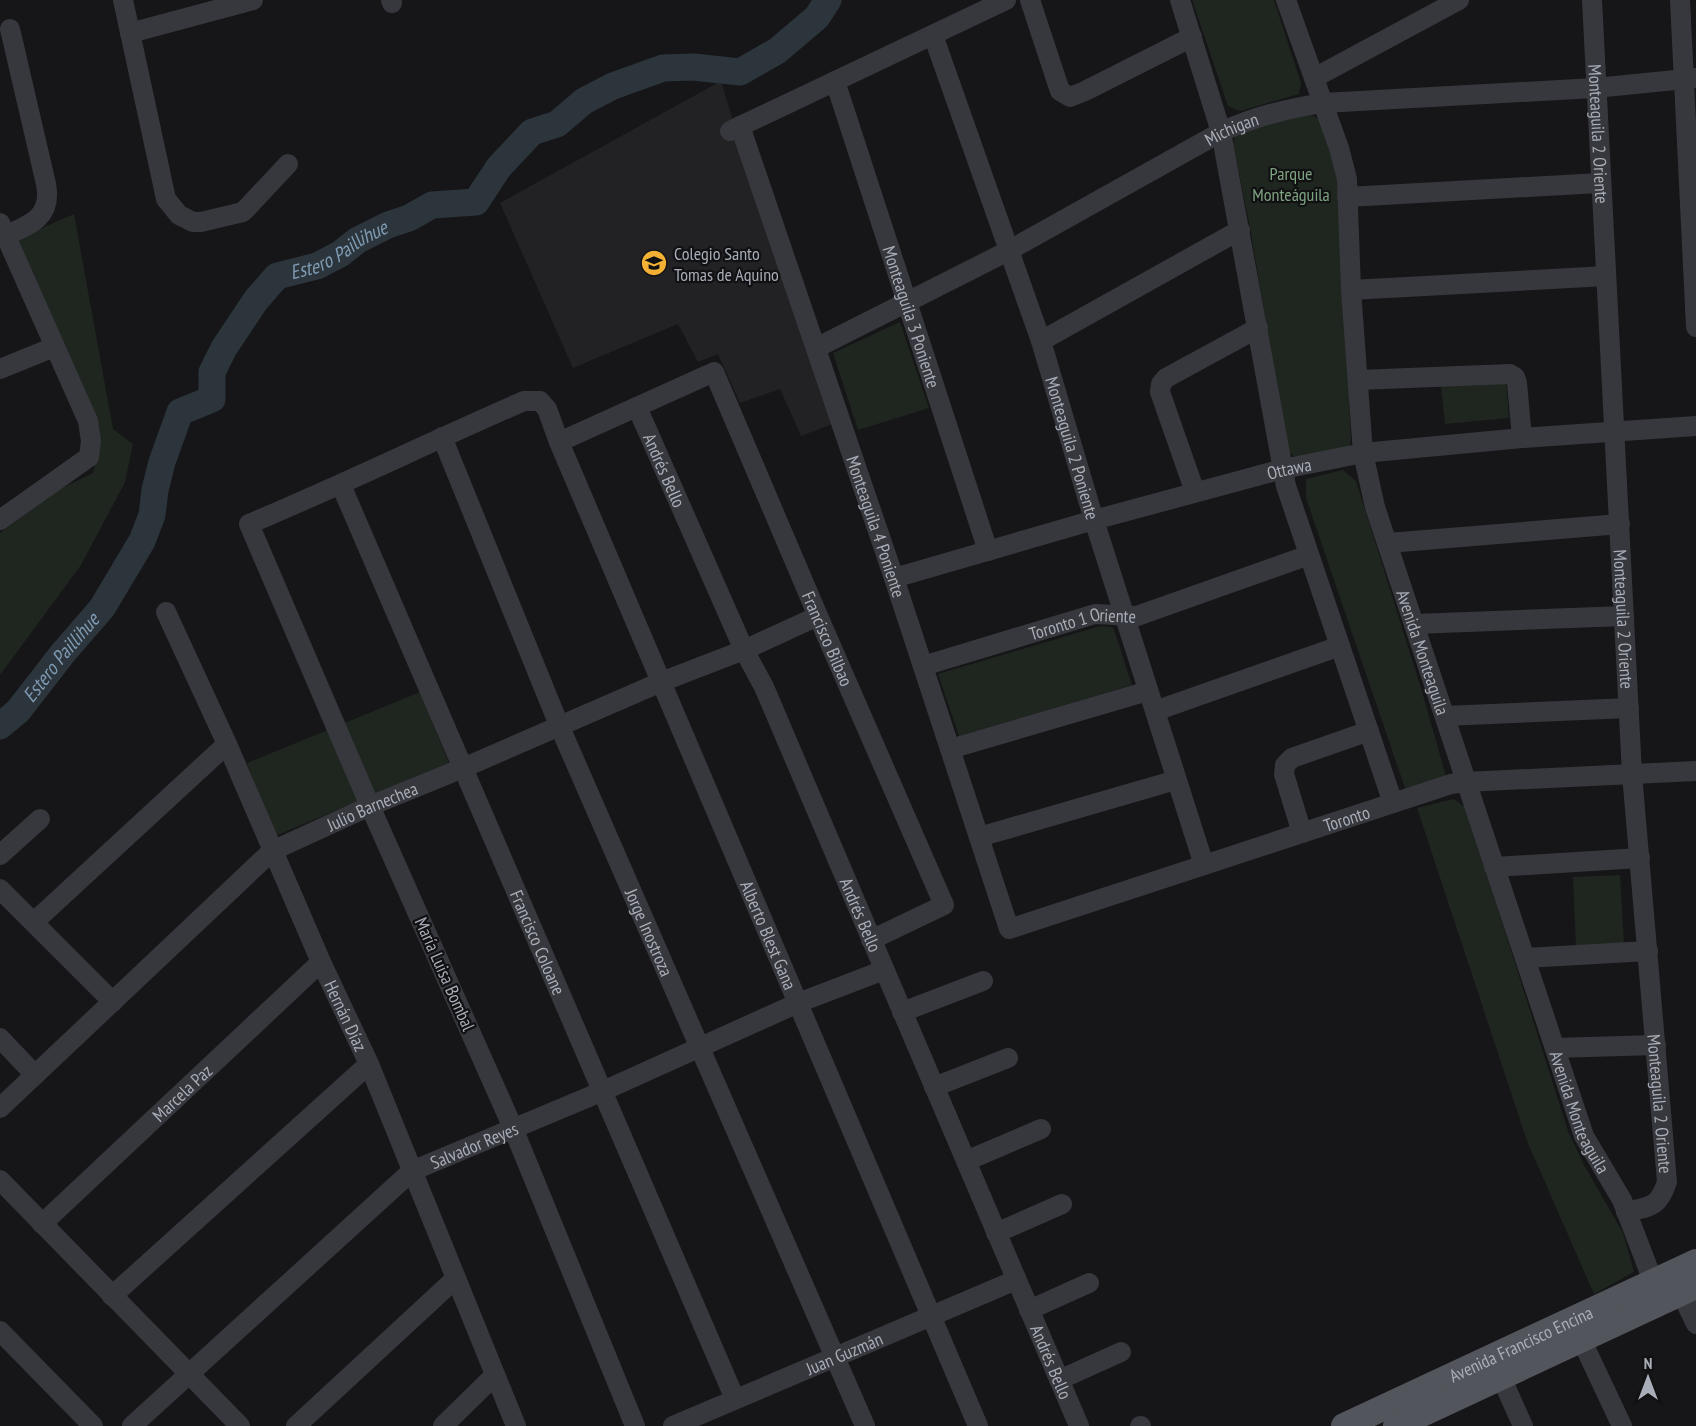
<svg xmlns="http://www.w3.org/2000/svg" width="1696" height="1426" font-family="'PT Sans Narrow',sans-serif">
<rect width="100%" height="100%" fill="#161618"/>
<!-- built -->
<path fill="#222225" d="M721 81 738 138 835 423 801 436 780 389 740 403 718 354 698 362 678 324 573 368 500 203Z"/>
<!-- green -->
<g fill="#1e261f">
<path d="M1192 0H1274L1301 83 1299 94 1240 111 1228 106Z"/>
<path d="M1312 115 1320 120 1340 183 1351 440 1349 447 1296 458 1287 450 1250 227 1233 144 1235 137 1284 116Z"/>
<path d="M74 214 113 429 133 444 125 482 81 565 0 675V533L60 489 93 473 101 444 96 419 15 240Z"/>
<path d="M900 322 929 408 858 430 833 353Z"/>
<path d="M1506 380 1509 418 1445 424 1441 386Z"/>
<path d="M1343 470 1356 481 1421 688 1447 780 1406 791 1306 498V479Z"/>
<path d="M1100 626 1113 627 1132 685 959 736 938 674Z"/>
<path d="M420 692 449 763 275 836 247 763Z"/>
<path d="M1454 799 1466 808 1568 1131 1584 1165 1623 1233 1634 1272 1594 1294 1527 1141 1417 808Z"/>
<path d="M1620 875 1624 944 1576 947 1573 877Z"/>
</g>
<g fill="none" stroke-linecap="round" stroke-linejoin="round">
<!-- river -->
<path stroke="#2c353c" stroke-width="27" id="s1" d="M0 726 18 711 63 653 102 608 142 541 152 515 155 490 162 462 180 412 212 399V372L224 348 256 300 277 276 317 266 340 254 358 240 388 225 409 218 432 205 476 202 499 167 532 132 557 124 584 101 613 86 663 68 693 67 740 72 777 51 817 17 828 0"/>
<!-- minor -->
<g stroke="#37383d" stroke-width="20">
<path d="M123 0 166 199 179 215 193 222H201L243 212 288 164"/>
<path d="M391 0 392 3"/>
<path d="M1030 0 1060 91 1070 97 1085 91 1192 37"/>
<path d="M1180 0 1221 132 1286 486 1393 803"/>
<path id="s2" d="M1286 0 1339 148 1347 179 1351 290 1363 453 1375 507 1584 1136 1622 1200 1653 1281 1681 1293 1696 1324"/>
<path id="s3" d="M1592 0 1632 774 1667 1182C1658 1208 1651 1206 1626 1212"/>
<path d="M1680 0 1696 327"/>
<path d="M130 33 253 0"/>
<path id="s4" d="M933 35 1041 341 1094 520 1204 865"/>
<path d="M1314 78 1459 0"/>
<path id="s5" d="M835 81 988 551"/>
<path id="s6" d="M740 126 894 578 1009 929 1451 784 1465 782 1696 771"/>
<path d="M730 131 1006 0"/>
<path d="M1347 197 1600 183"/>
<path d="M0 223 88 421 91 441 89 457 0 520"/>
<path d="M0 238C26 226 53 220 46 184L10 29"/>
<path d="M1351 290 1606 276"/>
<path d="M1041 341 1240 230"/>
<path id="s7" d="M816 348 1008 251 1221 132C1256 116 1286 109 1323 103L1595 88 1696 78"/>
<path d="M0 369 54 347"/>
<path d="M1358 380 1510 374 1515 377 1517 383 1522 438"/>
<path id="s8" d="M637 407 744 650 764 687 1079 1426"/>
<path id="s9" d="M442 437 559 725 865 1426"/>
<path id="s10" d="M559 442 714 372 818 616 944 905 871 940"/>
<path id="s11" d="M341 485 735 1399"/>
<path d="M1195 492 1160 392 1161 384 1166 378 1258 328"/>
<path d="M1388 543 1620 524"/>
<path id="s12" d="M894 578 1094 520 1283 469 1363 453 1522 438 1696 426"/>
<path id="s13" d="M166 612 227 744 321 962 369 1064 516 1426"/>
<path d="M1414 624 1624 616"/>
<path id="s14" d="M923 666 1095 614 1137 616 1309 555"/>
<path d="M1155 711 1340 646"/>
<path d="M1445 716 1629 708"/>
<path d="M950 749 1148 691"/>
<path d="M1302 833 1284 774 1285 765 1292 758 1369 731"/>
<path d="M979 837 1176 780"/>
<path d="M0 855 40 819"/>
<path d="M1494 867 1640 858"/>
<path d="M0 889 113 1002"/>
<path d="M34 922 227 744"/>
<path d="M1525 958 1648 951"/>
<path d="M902 1012 983 981"/>
<path d="M0 1038 35 1075"/>
<path d="M1555 1048 1656 1045"/>
<path d="M934 1087 1008 1058"/>
<path id="s15" d="M0 1108 272 851 370 806 463 768 661 682 744 650 818 616"/>
<path d="M966 1161 1041 1129"/>
<path d="M0 1180 240 1426"/>
<path id="s16" d="M42 1224 321 962"/>
<path d="M996 1233 1062 1204"/>
<path d="M112 1296 369 1064"/>
<path d="M1029 1310 1089 1283"/>
<path d="M0 1331 93 1426"/>
<path d="M1581 1339 1622 1426"/>
<path d="M1501 1377 1523 1426"/>
<path d="M1059 1380 1121 1352"/>
<path id="s17" d="M132 1426 412 1171 603 1091 798 1003 884 970"/>
<path d="M296 1426 455 1279"/>
<path d="M443 1426 495 1375"/>
<path id="s18" d="M635 1426 513 1128 370 806 249 524C342 485 432 441 524 401H540L547 409 559 442 978 1426"/>
<path id="s19" d="M673 1426 1016 1280"/>
<path d="M1140 1426H1141"/>
</g>
<!-- major -->
<g stroke="#53555c" stroke-width="26">
<path id="s20" d="M1344 1426 1696 1262"/>
<path d="M1396 1426 1696 1286"/>
</g>
</g>
<!-- icons -->
<defs>
<g id="school-disc" transform="scale(1.35)"><circle r="9.5" fill="#f2b134" stroke="#111113"/><path d="M0-5L7-2L0 1L-7-2ZM-4 1L0 2.5L4 1V4Q0 6-4 4Z" fill="#111"/></g>
</defs>
<g fill-rule="evenodd">
<use href="#school-disc" x="654" y="263"/>
</g>
<g text-anchor="middle" dominant-baseline="central" stroke-width="4.5" stroke-linejoin="round" paint-order="stroke">
<!-- street labels -->
<g font-size="18" fill="#a8adb8" stroke="#111113">
<text stroke="none"><textPath href="#s7" startOffset="470">Michigan</textPath></text>
<text stroke="none"><textPath href="#s3" startOffset="134">Monteaguila 2 Oriente</textPath></text>
<text stroke="none"><textPath href="#s5" startOffset="248">Monteaguila 3 Poniente</textPath></text>
<text stroke="none"><textPath href="#s4" startOffset="436">Monteaguila 2 Poniente</textPath></text>
<text stroke="none"><textPath href="#s12" startOffset="410">Ottawa</textPath></text>
<text stroke="none"><textPath href="#s8" startOffset="69">Andrés Bello</textPath></text>
<text stroke="none"><textPath href="#s6" startOffset="423">Monteaguila 4 Poniente</textPath></text>
<text stroke="none"><textPath href="#s3" startOffset="620">Monteaguila 2 Oriente</textPath></text>
<text stroke="none"><textPath href="#s14" startOffset="166">Toronto 1 Oriente</textPath></text>
<text stroke="none"><textPath href="#s10" startOffset="460">Francisco Bilbao</textPath></text>
<text stroke="none"><textPath href="#s2" startOffset="672">Avenida Monteaguila</textPath></text>
<text stroke="none"><textPath href="#s15" startOffset="484">Julio Barnechea</textPath></text>
<text stroke="none"><textPath href="#s6" startOffset="1202">Toronto</textPath></text>
<text stroke="none"><textPath href="#s8" startOffset="555">Andrés Bello</textPath></text>
<text stroke="none"><textPath href="#s9" startOffset="537">Jorge Inostroza</textPath></text>
<text stroke="none"><textPath href="#s18" startOffset="1880">Alberto Blest Gana</textPath></text>
<text stroke="none"><textPath href="#s11" startOffset="498">Francisco Coloane</textPath></text>
<text transform="translate(445 974) rotate(66)">María Luisa Bombal</text>
<text stroke="none"><textPath href="#s13" startOffset="442">Hernán Díaz</textPath></text>
<text stroke="none"><textPath href="#s16" startOffset="192">Marcela Paz</textPath></text>
<text stroke="none"><textPath href="#s3" startOffset="1106">Monteaguila 2 Oriente</textPath></text>
<text stroke="none"><textPath href="#s2" startOffset="1158">Avenida Monteaguila</textPath></text>
<text stroke="none"><textPath href="#s17" startOffset="446">Salvador Reyes</textPath></text>
<text stroke="none"><textPath href="#s20" startOffset="195">Avenida Francisco Encina</textPath></text>
<text stroke="none"><textPath href="#s19" startOffset="186">Juan Guzmán</textPath></text>
<text stroke="none"><textPath href="#s8" startOffset="1041">Andrés Bello</textPath></text>
</g>
<!-- park labels -->
<g font-size="18" fill="#7fa381" stroke="#111113">
<text x="1291" y="173">Parque<tspan x="1291" dy="21">Monteáguila</tspan></text>
</g>
<!-- poi labels -->
<g font-size="18" fill="#a8adb8" stroke="#111113" text-anchor="start">
<text x="674" y="253">Colegio Santo<tspan x="674" dy="21">Tomas de Aquino</tspan></text>
</g>
<!-- water labels -->
<g font-size="20" font-style="italic" fill="#7f9bb3" stroke="#111113">
<text stroke="none"><textPath href="#s1" startOffset="615">Estero Paillihue</textPath></text>
<text stroke="none"><textPath href="#s1" startOffset="92">Estero Paillihue</textPath></text>
</g>
</g>
<!-- north arrow -->
<g transform="translate(1648 1378)" stroke="#111113" stroke-width="4.5" paint-order="stroke">
<path d="M0-4.5L10 22L0 15L-10 22Z" fill="#a8adb8"/>
<text y="-9" font-size="16" font-weight="bold" text-anchor="middle" fill="#a8adb8">N</text>
</g>
</svg>
